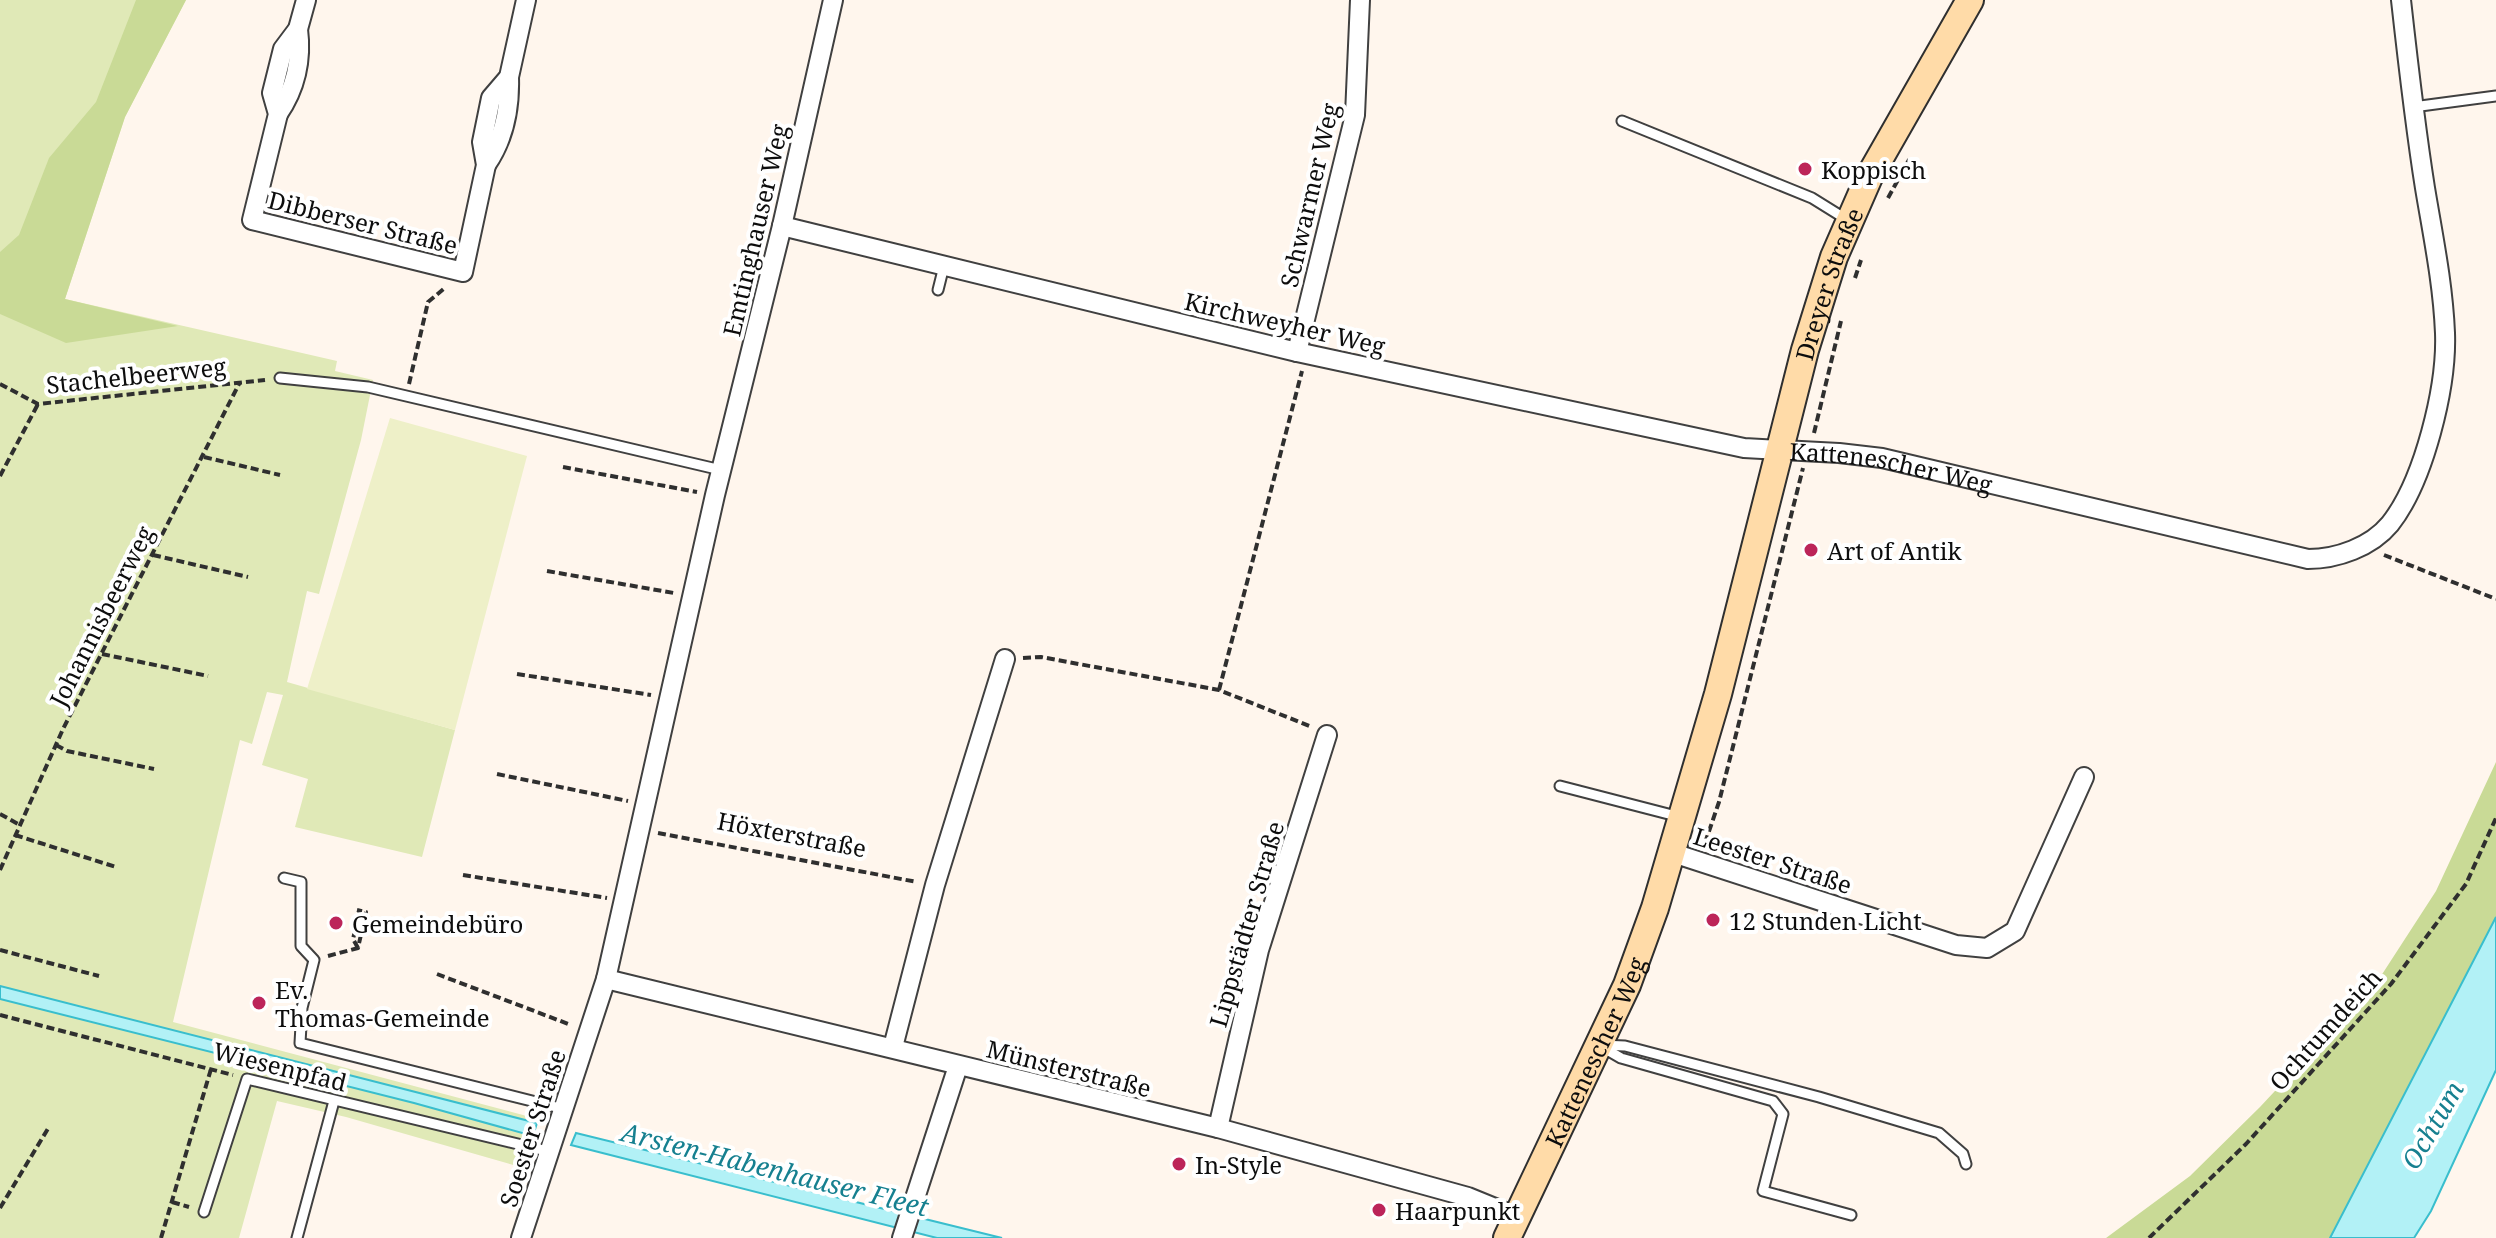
<svg xmlns="http://www.w3.org/2000/svg" width="2496" height="1238" font-family="'Noto Serif',serif">
<rect width="100%" height="100%" fill="#fff6ed"/>
<!-- green -->
<path fill="#e0e9b7" d="M0 0H186L125 117 65 299 337 361 335 371 373 380 361 440 319 594 307 591 287 682 455 730 422 857 295 827 308 779 262 765 283 695 267 692 252 744 240 740 173 1022 538 1119 524 1168 346 1117 277 1101 239 1238H0Z"/>
<!-- forest -->
<g fill="#c9da96">
<path d="M136 0H186L125 117 65 299 178 326 66 343 0 314V252L19 235 49 158 96 102Z"/>
<path d="M2496 762V917L2330 1238H2106L2190 1176 2260 1107 2379 979 2436 891Z"/>
</g>
<!-- pitch -->
<path fill="#eef0c8" d="M390 418 527 456 455 730 307 689Z"/>
<!-- water -->
<g fill="#b2f1f6" stroke="#39becd" stroke-width="2">
<path d="M2496 917V1070L2431 1211 2414 1238H2330Z"/>
<path d="M0 986 537 1123 533 1136 414 1103 0 999Z"/>
<path d="M576 1133 1002 1238H937L571 1145Z"/>
</g>
<g fill="none" stroke-linecap="round" stroke-linejoin="round">
<!-- lane casing -->
<g stroke="#404040" stroke-width="13">
<g id="lane">
<path d="M2413 107 2496 96"/>
<path d="M1622 121 1812 198 1849 221"/>
<path d="M938 290 944 266"/>
<path d="M280 378 368 387 721 470"/>
<path d="M1560 786 1680 817"/>
<path d="M284 878 301 882V946L314 960 302 1008 300 1043 564 1109"/>
<path d="M1601 1045 1625 1046 1819 1097 1939 1133 1963 1154 1966 1164"/>
<path d="M1602 1047 1621 1058 1773 1101 1783 1114 1763 1191 1851 1215"/>
<path d="M204 1212 247 1079 551 1152"/>
<path d="M297 1238 334 1101"/>
</g>
</g>
<!-- street casing -->
<g stroke="#404040" stroke-width="22">
<g id="street">
<path d="M306 0 298 29 283 49 272 93 278 114 252 220 463 272 486 165 482 142 491 98 509 77 526 0"/>
<path d="M278 114C296 88 302 60 298 29"/>
<path d="M486 165C504 139 510 108 509 77"/>
<path id="s1" d="M782 226 1297 352 1744 448 1839 453 1882 458 2308 559C2337 559 2371 547 2390 524 2424 481 2447 387 2445 333 2443 284 2433 236 2425 188 2415 125 2408 63 2401 0"/>
<path d="M1297 352 1355 115 1360 0"/>
<path d="M1673 853 1956 945 1987 948 2015 931 2084 777"/>
<path d="M606 979 1218 1128 1468 1197 1517 1217"/>
<path d="M893 1047 935 885 1005 659"/>
<path d="M1218 1128 1259 950 1327 735"/>
<path d="M521 1238 606 979 715 495 782 226 833 0"/>
<path d="M902 1238 958 1066"/>
</g>
</g>
<!-- secondary casing -->
<g stroke="#2f2f2f" stroke-width="30">
<g id="secondary">
<path id="s2" d="M1507 1238 1627 985 1655 908 1718 694 1805 350 1834 257 1869 177 1970 0"/>
</g>
</g>
<!-- path -->
<g stroke="#2f2f2f" stroke-width="4" stroke-dasharray="8 4" stroke-linecap="butt">
<path d="M1888 198 1911 156"/>
<path d="M1855 278 1861 260"/>
<path d="M0 384 38 404 265 380"/>
<path d="M409 384 428 302 446 287"/>
<path d="M1814 433 1841 321"/>
<path d="M204 457 280 475"/>
<path d="M563 467 697 492"/>
<path d="M0 476 38 404"/>
<path d="M153 555 248 577"/>
<path d="M2384 555 2496 599"/>
<path d="M547 571 674 593"/>
<path d="M102 654 208 676"/>
<path d="M1023 658 1041 657 1219 690 1312 727"/>
<path d="M517 674 651 695"/>
<path d="M1219 690 1302 371"/>
<path d="M56 745 67 751 154 769"/>
<path d="M497 774 628 801"/>
<path d="M0 814 20 825"/>
<path d="M658 833 917 882"/>
<path d="M15 835 116 867"/>
<path d="M1705 843 1719 802 1803 468"/>
<path d="M0 870 63 729 240 382"/>
<path d="M463 875 607 898"/>
<path d="M358 948 353 939 360 911"/>
<path d="M0 950 99 976"/>
<path d="M328 956 358 948 366 912 357 910"/>
<path d="M437 974 571 1025"/>
<path d="M0 1015 233 1075"/>
<path d="M172 1202 189 1207"/>
<path d="M0 1208 49 1127"/>
<path d="M161 1238 211 1069"/>
<path d="M2149 1238 2246 1144 2391 984 2466 884 2496 818"/>
</g>
<!-- lane -->
<use href="#lane" stroke="#fff" stroke-width="9"/>
<!-- street -->
<use href="#street" stroke="#fff" stroke-width="18"/>
<!-- secondary -->
<use href="#secondary" stroke="#ffdba8" stroke-width="26"/>
</g>
<!-- markers -->
<g fill="#bc255a" stroke="#fff" stroke-width="3">
<circle cx="1805" cy="169" r="8"/>
<circle cx="1811" cy="550" r="8"/>
<circle cx="1713" cy="920" r="8"/>
<circle cx="336" cy="923" r="8"/>
<circle cx="259" cy="1003" r="8"/>
<circle cx="1179" cy="1164" r="8"/>
<circle cx="1379" cy="1210" r="8"/>
</g>
<g text-anchor="middle" dominant-baseline="central" stroke-width="8" stroke-linejoin="round" paint-order="stroke">
<!-- poi labels -->
<g font-size="24" fill="#0d0d0d" stroke="#fff" text-anchor="start">
<text x="1821" y="169">Koppisch</text>
<text x="1827" y="550">Art of Antik</text>
<text x="1729" y="920">12 Stunden Licht</text>
<text x="352" y="923">Gemeindebüro</text>
<text x="275" y="989">Ev.<tspan x="275" dy="28">Thomas-Gemeinde</tspan></text>
<text x="1195" y="1164">In-Style</text>
<text x="1395" y="1210">Haarpunkt</text>
</g>
<!-- street labels -->
<g font-size="24" fill="#0d0d0d" stroke="#fff">
<text transform="translate(1309 195) rotate(-77)">Schwarmer Weg</text>
<text transform="translate(363 222) rotate(14)">Dibberser Straße</text>
<text transform="translate(755 230) rotate(-77)">Emtinghauser Weg</text>
<text stroke="none"><textPath href="#s2" startOffset="1010">Dreyer Straße</textPath></text>
<text transform="translate(1285 323) rotate(13)">Kirchweyher Weg</text>
<text transform="translate(136 375) rotate(-6)">Stachelbeerweg</text>
<text stroke="none"><textPath href="#s1" startOffset="1136">Kattenescher Weg</textPath></text>
<text transform="translate(101 616) rotate(-63)">Johannisbeerweg</text>
<text transform="translate(792 834) rotate(11)">Höxterstraße</text>
<text transform="translate(1773 860) rotate(18)">Leester Straße</text>
<text transform="translate(1246 924) rotate(-74)">Lippstädter Straße</text>
<text transform="translate(2325 1029) rotate(-48)">Ochtumdeich</text>
<text stroke="none"><textPath href="#s2" startOffset="206">Kattenescher Weg</textPath></text>
<text transform="translate(280 1066) rotate(14)">Wiesenpfad</text>
<text transform="translate(1069 1068) rotate(14)">Münsterstraße</text>
<text transform="translate(532 1128) rotate(-72)">Soester Straße</text>
</g>
<!-- water labels -->
<g font-size="26" font-style="italic" fill="#168090" stroke="#fff">
<text transform="translate(2432 1125) rotate(-60)">Ochtum</text>
<text transform="translate(775 1169) rotate(14)">Arsten-Habenhauser Fleet</text>
</g>
</g>
</svg>
